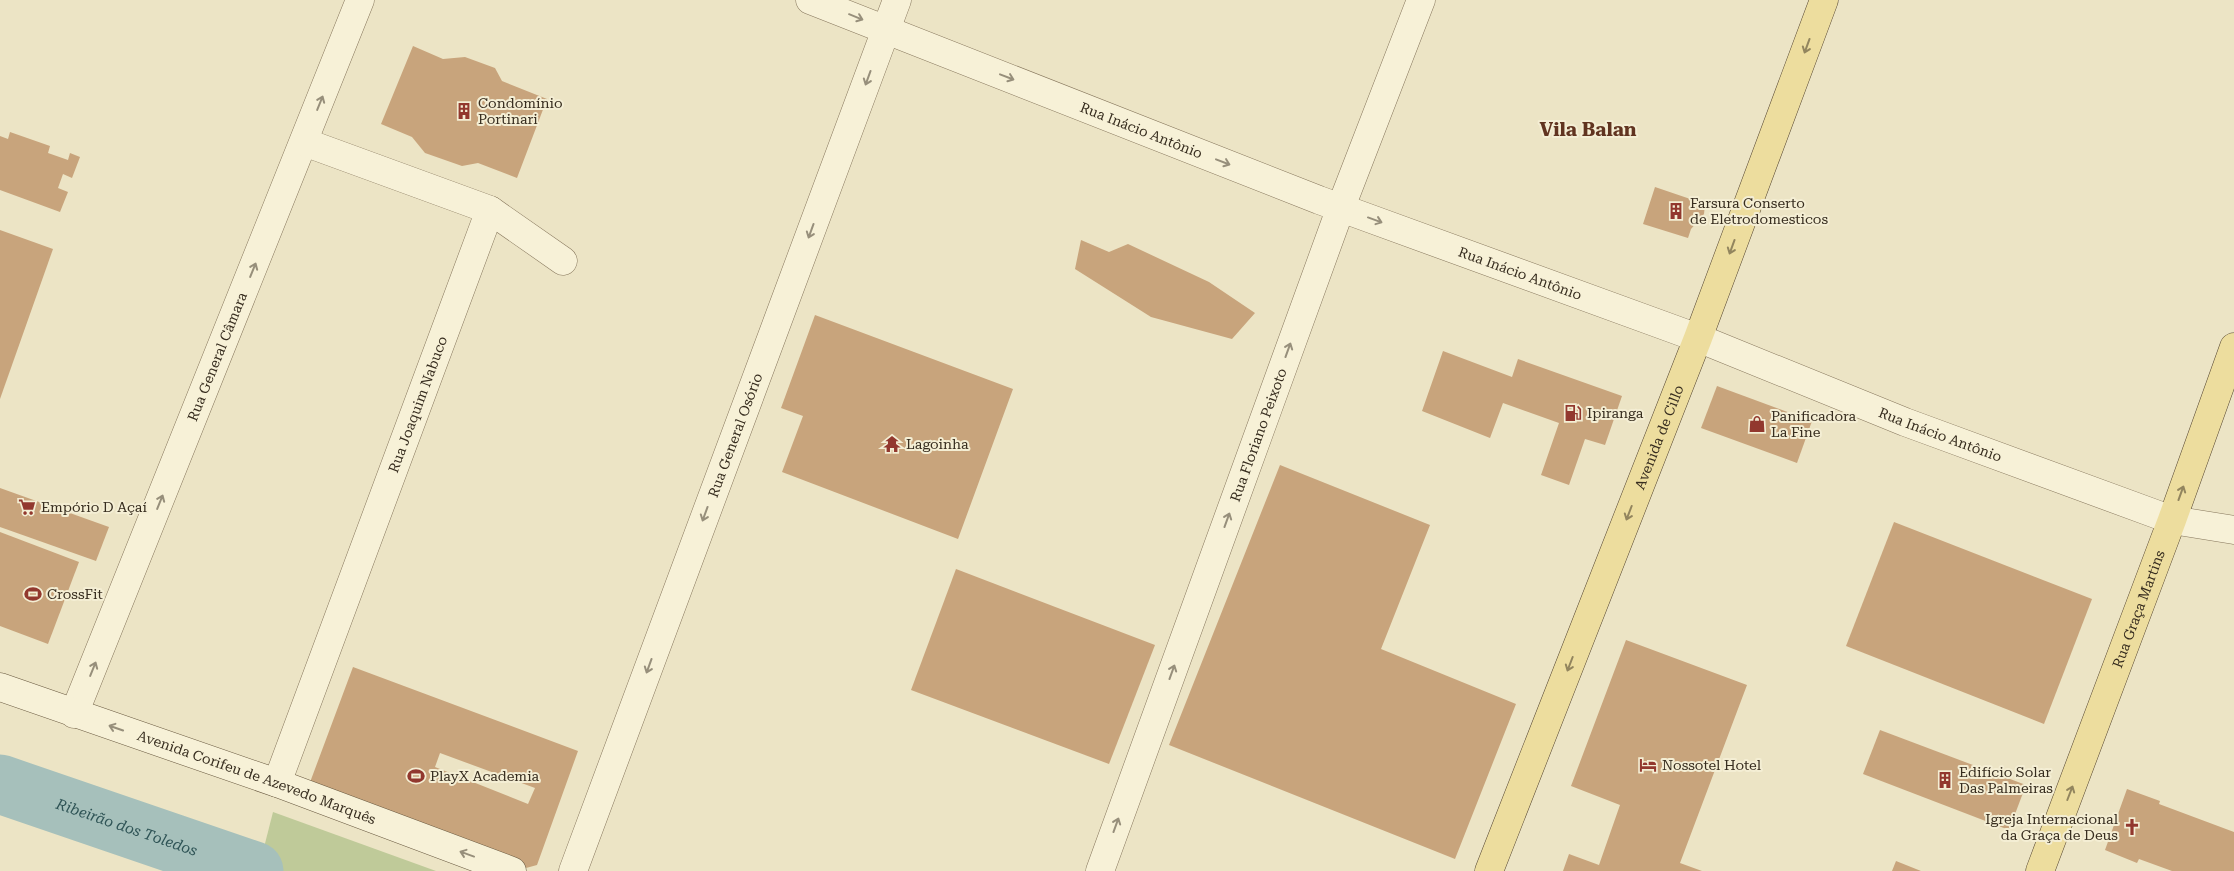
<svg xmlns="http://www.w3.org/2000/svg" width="2234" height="871" font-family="'Roboto Serif',serif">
<rect width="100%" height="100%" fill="#ece4c5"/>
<!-- green -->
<path fill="#bfca99" d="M273 812 436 871H258Z"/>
<!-- water -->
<path fill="#a6c0bb" stroke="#6d8d89" d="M0 784 196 851 202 860H191L166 850 0 799Z"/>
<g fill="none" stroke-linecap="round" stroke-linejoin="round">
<!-- river -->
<path stroke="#a6c0bb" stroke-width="59" id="s1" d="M0 784 254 871"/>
</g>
<!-- building -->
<g fill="#c8a47c" fill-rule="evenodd">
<path d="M413 46 443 59 465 57 495 68 502 81 547 99 517 178 478 163 462 166 425 153 412 137 381 124Z"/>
<path d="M10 132 50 146 48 153 68 160 70 153 80 157 72 178 63 174 58 188 68 192 60 212 0 190V136L8 139Z"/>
<path d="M1655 187 1705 204 1704 214 1691 229 1688 238 1643 224Z"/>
<path d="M0 230 53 249 0 399Z"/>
<path d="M1081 240 1109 252 1128 244 1209 282 1255 313 1232 339 1151 317 1075 269Z"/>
<path d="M815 315 1013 389 958 539 782 472 803 416 781 408Z"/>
<path d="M1443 351 1512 377 1518 359 1622 396 1605 445 1585 439 1569 485 1541 475 1559 423 1503 403 1490 438 1422 411Z"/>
<path d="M1717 386 1812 421 1797 463 1701 428Z"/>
<path d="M1280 465 1430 525 1381 649 1516 704 1455 859 1169 745Z"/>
<path d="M0 488 109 527 96 561 0 527Z"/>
<path d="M1894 522 2092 599 2044 724 1846 646Z"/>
<path d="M0 532 79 562 48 644 0 626Z"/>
<path d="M956 569 1155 645 1109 764 911 690Z"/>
<path d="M1626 640 1747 685 1680 863 1702 871H1563L1569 854 1599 865 1620 805 1571 786Z"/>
<path d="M353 667 578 751 537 865 526 868 309 785ZM440 753 535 788 528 804 435 767Z"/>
<path d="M1880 730 2026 785 2009 830 1863 774Z"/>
<path d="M2127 789 2160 801 2159 804 2234 832V871H2172L2139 859 2137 863 2105 850Z"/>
<path d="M1896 861 1921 871H1892Z"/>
</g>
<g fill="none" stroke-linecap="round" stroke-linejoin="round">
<!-- minor casing -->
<g stroke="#86765c" stroke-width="29">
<g id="minor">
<path id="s2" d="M810 0 1319 200 1698 338 1905 422 2172 520 2234 530"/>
<path d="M490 210 563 261"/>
<path id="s3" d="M74 714 360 0"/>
<path id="s4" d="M277 783 490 210 304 142"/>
<path id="s5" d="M573 871 897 0"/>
<path id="s6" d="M1100 871 1341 207 1421 0"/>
</g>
</g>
<!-- secondary casing -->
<g stroke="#68583f" stroke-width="29">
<g id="secondary">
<path id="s7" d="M0 687 277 783 512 871"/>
</g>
</g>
<!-- primary casing -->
<g stroke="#544430" stroke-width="29">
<g id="primary">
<path id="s8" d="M1489 871 1698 338 1824 0"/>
<path id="s9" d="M2040 871 2172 520 2234 347"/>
</g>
</g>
<!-- minor -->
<use href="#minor" stroke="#f7f1d7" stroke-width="28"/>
<!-- secondary -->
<use href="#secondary" stroke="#f7f1d7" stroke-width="28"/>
<!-- primary -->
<use href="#primary" stroke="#eddd9e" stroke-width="28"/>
</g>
<!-- one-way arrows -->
<defs><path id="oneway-shaft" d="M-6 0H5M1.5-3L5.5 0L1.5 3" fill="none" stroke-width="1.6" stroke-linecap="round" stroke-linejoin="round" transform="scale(1.25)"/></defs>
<g stroke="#978f7b">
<use href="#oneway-shaft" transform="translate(856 17) rotate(22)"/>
<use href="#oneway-shaft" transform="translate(1007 77) rotate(21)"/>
<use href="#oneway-shaft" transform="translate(868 78) rotate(110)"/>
<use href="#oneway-shaft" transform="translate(320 103) rotate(-68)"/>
<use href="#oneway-shaft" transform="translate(1223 162) rotate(21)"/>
<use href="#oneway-shaft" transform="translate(1375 220) rotate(20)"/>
<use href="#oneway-shaft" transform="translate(811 231) rotate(110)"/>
<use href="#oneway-shaft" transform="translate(253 270) rotate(-68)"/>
<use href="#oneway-shaft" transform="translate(1288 350) rotate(-70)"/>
<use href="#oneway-shaft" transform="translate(160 502) rotate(-68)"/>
<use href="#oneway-shaft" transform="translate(705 514) rotate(110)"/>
<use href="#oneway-shaft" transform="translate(1227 520) rotate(-70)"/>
<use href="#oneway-shaft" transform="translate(649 666) rotate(110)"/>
<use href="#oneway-shaft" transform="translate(93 669) rotate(-68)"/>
<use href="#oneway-shaft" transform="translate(1172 672) rotate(-70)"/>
<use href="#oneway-shaft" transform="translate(116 728) rotate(-161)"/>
<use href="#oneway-shaft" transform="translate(1116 825) rotate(-70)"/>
<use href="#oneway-shaft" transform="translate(467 854) rotate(-160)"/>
</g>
<g stroke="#92855e">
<use href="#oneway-shaft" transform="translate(1807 46) rotate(110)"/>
<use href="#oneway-shaft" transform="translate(1732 247) rotate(110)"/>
<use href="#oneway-shaft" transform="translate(2181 493) rotate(-70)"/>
<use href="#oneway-shaft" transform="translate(1629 513) rotate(111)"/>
<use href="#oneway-shaft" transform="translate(1570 664) rotate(111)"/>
<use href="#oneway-shaft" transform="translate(2070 793) rotate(-69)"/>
</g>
<!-- icons -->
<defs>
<g id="building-bare" transform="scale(1.35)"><path d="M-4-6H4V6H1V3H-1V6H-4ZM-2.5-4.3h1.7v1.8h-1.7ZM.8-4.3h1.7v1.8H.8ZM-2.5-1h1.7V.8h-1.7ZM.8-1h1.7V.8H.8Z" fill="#92382e" stroke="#f4eed4" stroke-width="2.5" paint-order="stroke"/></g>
<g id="fuel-bare" transform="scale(1.35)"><path d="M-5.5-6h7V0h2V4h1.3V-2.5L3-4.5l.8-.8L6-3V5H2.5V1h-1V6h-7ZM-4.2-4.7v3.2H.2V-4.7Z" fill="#92382e" stroke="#f4eed4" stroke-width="2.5" paint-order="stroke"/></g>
<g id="shop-bare" transform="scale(1.35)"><path d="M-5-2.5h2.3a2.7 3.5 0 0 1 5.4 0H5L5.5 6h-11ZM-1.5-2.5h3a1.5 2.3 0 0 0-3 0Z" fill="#92382e" stroke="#f4eed4" stroke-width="2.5" paint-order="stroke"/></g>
<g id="temple-bare" transform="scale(1.35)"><path d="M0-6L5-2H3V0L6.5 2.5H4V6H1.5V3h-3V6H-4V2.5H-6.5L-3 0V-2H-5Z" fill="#92382e" stroke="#f4eed4" stroke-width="2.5" paint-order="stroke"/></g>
<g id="supermarket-bare" transform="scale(1.35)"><path d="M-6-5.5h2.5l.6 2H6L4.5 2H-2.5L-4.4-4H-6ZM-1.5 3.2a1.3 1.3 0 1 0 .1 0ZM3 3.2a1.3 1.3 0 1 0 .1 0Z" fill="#92382e" stroke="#f4eed4" stroke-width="2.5" paint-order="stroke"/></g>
<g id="stadium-bare" transform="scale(1.35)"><path d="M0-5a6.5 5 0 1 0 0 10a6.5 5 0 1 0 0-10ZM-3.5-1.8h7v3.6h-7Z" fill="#92382e" stroke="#f4eed4" stroke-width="2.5" paint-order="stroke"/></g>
<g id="hotel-bare" transform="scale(1.35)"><path d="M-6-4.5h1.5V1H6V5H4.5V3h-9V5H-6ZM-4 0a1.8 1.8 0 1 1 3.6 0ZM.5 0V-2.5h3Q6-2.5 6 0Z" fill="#92382e" stroke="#f4eed4" stroke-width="2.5" paint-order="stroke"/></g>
<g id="church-bare" transform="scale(1.35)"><path d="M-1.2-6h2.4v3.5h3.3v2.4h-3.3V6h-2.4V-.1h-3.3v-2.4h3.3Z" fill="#92382e" stroke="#f4eed4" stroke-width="2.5" paint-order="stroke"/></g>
</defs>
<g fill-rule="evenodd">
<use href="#building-bare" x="464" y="111"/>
<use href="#building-bare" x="1676" y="211"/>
<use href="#fuel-bare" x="1573" y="413"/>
<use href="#shop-bare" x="1757" y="424"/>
<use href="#temple-bare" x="892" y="444"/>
<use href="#supermarket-bare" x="27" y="507"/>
<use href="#stadium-bare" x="33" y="594"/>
<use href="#hotel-bare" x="1648" y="765"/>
<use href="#stadium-bare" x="416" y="776"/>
<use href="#building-bare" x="1945" y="780"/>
<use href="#church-bare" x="2132" y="827"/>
</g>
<g text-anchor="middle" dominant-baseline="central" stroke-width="4" stroke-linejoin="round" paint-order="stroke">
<!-- poi labels -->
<g font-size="14" fill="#372d1f" stroke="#f4eed4" text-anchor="start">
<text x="478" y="103">Condomínio<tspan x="478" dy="16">Portinari</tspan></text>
<text x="1690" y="203">Farsura Conserto<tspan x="1690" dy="16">de Eletrodomesticos</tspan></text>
<text x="1587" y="413">Ipiranga</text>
<text x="1771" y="416">Panificadora<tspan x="1771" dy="16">La Fine</tspan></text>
<text x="906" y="444">Lagoinha</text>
<text x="41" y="507">Empório D Açaí</text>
<text x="47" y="594">CrossFit</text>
<text x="1662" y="765">Nossotel Hotel</text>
<text x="1959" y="772">Edifício Solar<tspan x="1959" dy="16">Das Palmeiras</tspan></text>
<text x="430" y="776">PlayX Academia</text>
<text x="2118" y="819" text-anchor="end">Igreja Internacional<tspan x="2118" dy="16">da Graça de Deus</tspan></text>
</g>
<!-- street labels -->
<g font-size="14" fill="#372d1f" stroke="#f4eed4">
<text stroke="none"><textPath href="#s2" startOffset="356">Rua Inácio Antônio</textPath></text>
<text stroke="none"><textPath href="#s2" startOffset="761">Rua Inácio Antônio</textPath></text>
<text stroke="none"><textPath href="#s3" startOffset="385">Rua General Câmara</textPath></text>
<text stroke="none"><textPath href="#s4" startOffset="404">Rua Joaquim Nabuco</textPath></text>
<text stroke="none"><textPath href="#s2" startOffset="1211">Rua Inácio Antônio</textPath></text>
<text stroke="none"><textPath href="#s6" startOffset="464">Rua Floriano Peixoto</textPath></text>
<text stroke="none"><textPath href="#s5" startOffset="465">Rua General Osório</textPath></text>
<text stroke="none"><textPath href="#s8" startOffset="466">Avenida de Cillo</textPath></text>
<text stroke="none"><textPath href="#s9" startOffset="280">Rua Graça Martins</textPath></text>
<text stroke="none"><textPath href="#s7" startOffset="272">Avenida Corifeu de Azevedo Marquês</textPath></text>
</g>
<!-- water labels -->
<g font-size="15" font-style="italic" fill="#2f5456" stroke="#f4eed4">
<text stroke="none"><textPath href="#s1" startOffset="134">Ribeirão dos Toledos</textPath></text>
</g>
<!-- district labels -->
<g font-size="19" font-weight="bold" fill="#613420" stroke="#f4eed4">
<text x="1588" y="129">Vila Balan</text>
</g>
</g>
</svg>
